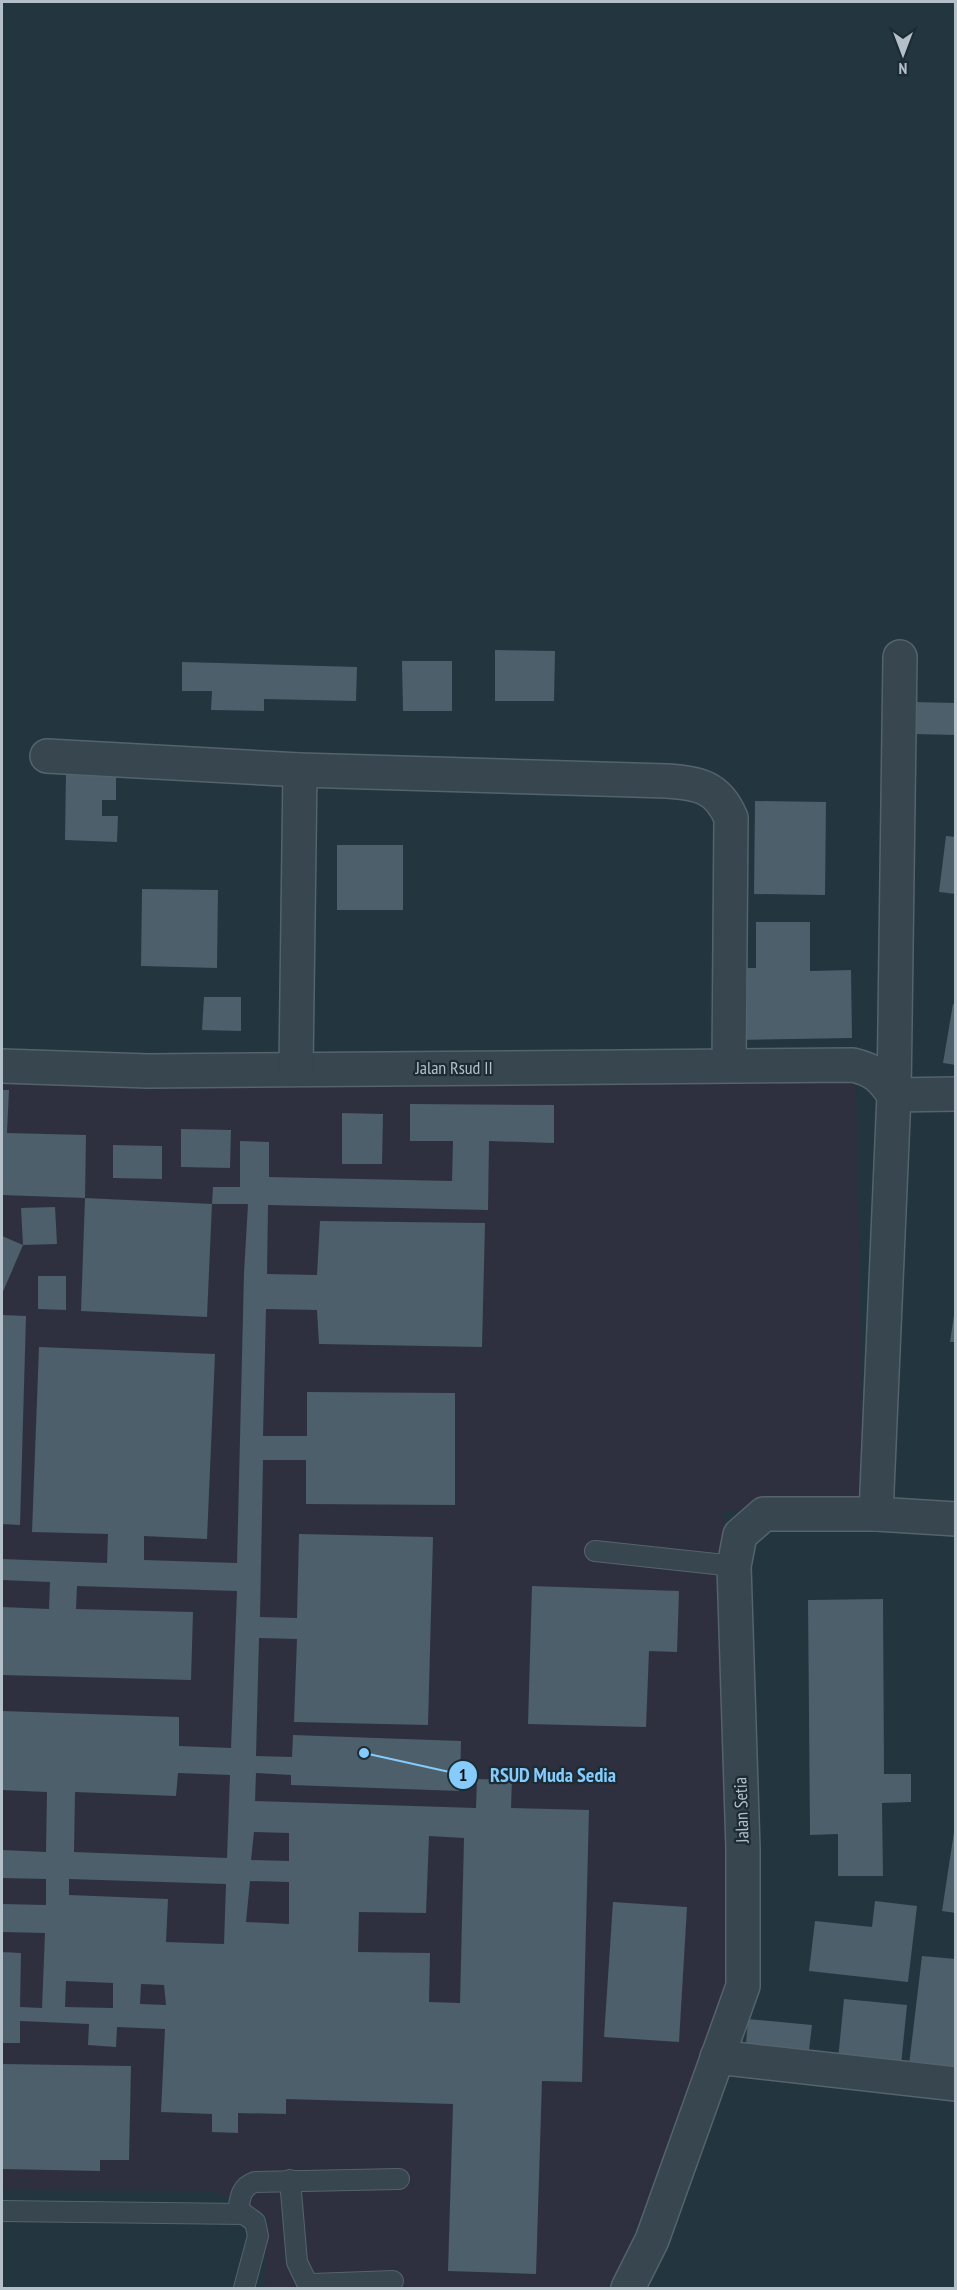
<svg xmlns="http://www.w3.org/2000/svg" width="957" height="2290" font-family="'PT Sans Narrow',sans-serif">
<rect width="100%" height="100%" fill="#23353f"/>
<!-- medical -->
<path fill="#2f303f" d="M856 1078 864 1497 724 1512 728 1994 612 2288H264L268 2216 212 2191 2 2190V1079Z"/>
<!-- building -->
<g fill="#4c5f6a" fill-rule="evenodd">
<path d="M495 650 555 651 554 701H495Z"/>
<path d="M402 661H452V711H403Z"/>
<path d="M182 662 357 667 356 701 264 699V711L211 710 212 691H182Z"/>
<path d="M914 702 956 703V735L913 734Z"/>
<path d="M66 771 116 773V800H102V816H118L117 842 65 840Z"/>
<path d="M755 801 826 802 825 895 754 894Z"/>
<path d="M946 836 956 837V894L939 892Z"/>
<rect x="337" y="845" width="66" height="65"/>
<path d="M142 889 218 890 217 968 141 966Z"/>
<path d="M756 922H810V971L851 970 852 1038 740 1040V968H756Z"/>
<path d="M204 997H241V1031L202 1030Z"/>
<path d="M953 1004 956 1005V1065L943 1063Z"/>
<path d="M2 1090H9L7 1133 86 1135 85 1198 212 1204 213 1187H240V1141L269 1142V1177L452 1181 453 1141H410V1104L554 1105V1143L489 1141 488 1210 268 1205 267 1274 317 1275 320 1221 485 1223 482 1347 319 1344 317 1310 266 1309 263 1436H307V1392L455 1393V1505L306 1504V1460H263L260 1617 297 1618 299 1534 433 1537 428 1725 294 1722 297 1639 259 1638 256 1756 292 1757 293 1735 461 1741 460 1791 291 1785V1775L256 1773 255 1801 476 1808 477 1779 512 1780 511 1808 589 1810 582 2082 542 2081 536 2274 448 2271 453 2104 286 2099V2114L238 2113V2133L212 2132V2114L161 2112 165 2029 117 2027 116 2047 88 2045 89 2024 20 2021V2043H2V1952L21 1953 20 2007 42 2008 45 1933 2 1932V1904L46 1905V1879L2 1878V1850L46 1852 47 1792 2 1790V1711L179 1717V1746L231 1748 237 1591 77 1586 76 1609 193 1612 191 1680 2 1675V1607L49 1609 50 1582 2 1580V1559L107 1563 108 1534 32 1532 39 1347 215 1354 207 1539 144 1536V1560L237 1563 244 1273 248 1204H212L207 1317 81 1311 85 1198 2 1195ZM178 1773 230 1775 227 1858 74 1852 75 1792 176 1796ZM254 1832 289 1833V1861L251 1860ZM429 1836 464 1838 460 2003 429 2002 430 1953 358 1952 359 1912 426 1913ZM69 1879 226 1884 224 1944 166 1942 168 1899 69 1895ZM250 1881 289 1882V1924L246 1922ZM66 1981 113 1983V2008L65 2007ZM141 1984 164 1985 166 2005 140 2004Z"/>
<path d="M342 1113 383 1114 382 1164H342Z"/>
<path d="M181 1129 231 1130 230 1168 181 1167Z"/>
<path d="M113 1145 162 1146V1179L113 1178Z"/>
<path d="M55 1207 57 1244 23 1245 21 1208Z"/>
<path d="M2 1236 23 1245 2 1294Z"/>
<path d="M38 1276H66V1310L38 1309Z"/>
<path d="M2 1315 26 1316 20 1525 2 1524Z"/>
<path d="M954 1315H956V1342H950Z"/>
<path d="M532 1586 679 1591 677 1652 649 1651 646 1727 528 1724Z"/>
<path d="M883 1599 884 1774H911V1802L882 1803 883 1876H838V1834L810 1835 808 1600Z"/>
<path d="M954 1832H956V1913L942 1911Z"/>
<path d="M875 1901 917 1906 908 1982 809 1971 815 1921 872 1927Z"/>
<path d="M613 1902 687 1907 679 2042 604 2037Z"/>
<path d="M922 1956 956 1959V2070L909 2065Z"/>
<path d="M844 1999 907 2005 901 2065 838 2059Z"/>
<path d="M748 2019 812 2025 809 2050 746 2044Z"/>
<path d="M2 2064 131 2066 129 2160H100V2171L2 2169Z"/>
</g>
<g fill="none" stroke-linecap="round" stroke-linejoin="round">
<!-- lane casing -->
<g stroke="#55636d" stroke-width="22">
<g id="lane">
<path d="M595 1551 734 1566"/>
<path d="M290 2180 297 2262 306 2281 312 2284 393 2281"/>
<path d="M2 2211 244 2214 255 2222 258 2236 244 2288"/>
<path d="M238 2212C240 2199 240 2187 255 2182L399 2179"/>
</g>
</g>
<!-- street casing -->
<g stroke="#55636d" stroke-width="36">
<g id="street">
<path d="M47 756 300 770 667 781C699 783 718 787 731 818L729 1065"/>
<path d="M2 1066 148 1071 853 1065C875 1070 882 1078 894 1095"/>
<path d="M296 1069 300 770"/>
<path d="M894 1095 956 1094"/>
<path d="M876 1514 894 1095 900 657"/>
<path d="M717 2057 956 2084"/>
<path d="M628 2288 652 2240 743 1986V1849L734 1566 740 1535 764 1514H876L956 1519"/>
</g>
</g>
<!-- lane -->
<use href="#lane" stroke="#37464f" stroke-width="20"/>
<!-- street -->
<use href="#street" stroke="#37464f" stroke-width="33"/>
</g>
<g text-anchor="middle" dominant-baseline="central" stroke-width="4.5" stroke-linejoin="round" paint-order="stroke">
<!-- street labels -->
<g font-size="18" fill="#b3c0ca" stroke="#1c2b34">
<text x="454" y="1067">Jalan Rsud II</text>
<text transform="translate(741 1810) rotate(-92)">Jalan Setia</text>
</g>
</g>
<!-- callouts -->
<path fill="none" stroke="#85ccfd" stroke-width="2" d="M364 1753L463 1775"/>
<g fill="#85ccfd" stroke="#1c2b34" stroke-width="2">
<circle cx="364" cy="1753" r="6"/>
<circle cx="463" cy="1775" r="15"/>
</g>
<g font-size="18" text-anchor="middle" font-weight="bold" fill="#111">
<text x="463" y="1781">1</text>
</g>
<g font-size="20" text-anchor="middle" font-weight="bold" fill="#85ccfd" stroke="#1c2b34" stroke-width="4.5" stroke-linejoin="round" paint-order="stroke">
<text x="553" y="1782">RSUD Muda Sedia</text>
</g>
<!-- border -->
<rect width="957" height="2290" fill="none" stroke="#b3c0ca" stroke-width="6"/>
<!-- north arrow -->
<g transform="translate(903 54) rotate(180)" stroke="#1c2b34" stroke-width="4.5" paint-order="stroke">
<path d="M0-4.5L10 22L0 15L-10 22Z" fill="#b3c0ca"/>
<text y="-9" font-size="16" font-weight="bold" text-anchor="middle" fill="#b3c0ca">N</text>
</g>
</svg>
